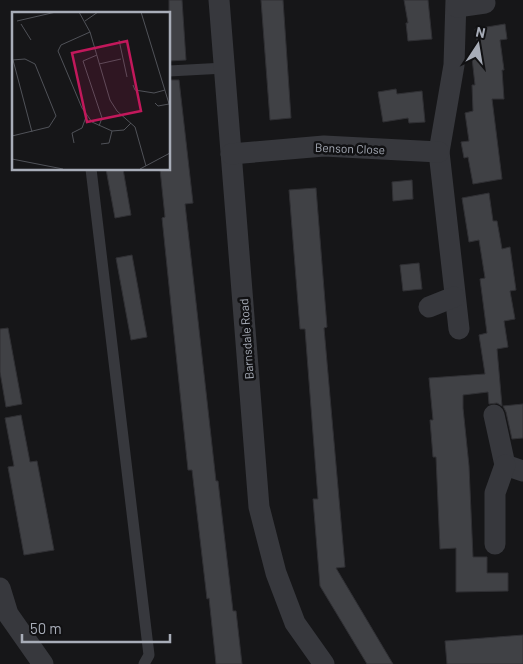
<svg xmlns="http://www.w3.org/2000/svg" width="523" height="664" font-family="Barlow,sans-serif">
<rect width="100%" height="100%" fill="#161618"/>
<!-- building -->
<g fill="#404145" stroke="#303034">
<path d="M169 0H182L186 60 169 61Z"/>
<path d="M261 0H283L291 118 270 120Z"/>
<path d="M404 0H428L432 39 408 41 406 23H408Z"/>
<path d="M505 24 507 39 500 40 504 70H502L504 99H492L502 179 473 184 468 157 464 158 461 142 469 141 465 113 473 111 472 85H475L472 58 480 57 475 29Z"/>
<path d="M169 80H179L193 203 185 204 216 481H218L233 611H236L242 664H216L209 598 207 599 192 470H188L162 218 165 217 160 169H169Z"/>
<path d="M396 89 397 94 422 91 425 122 409 123 408 118 383 122 378 92Z"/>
<path d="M106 169H123L131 215 115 218Z"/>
<path d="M412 180 413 199 393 201 392 182Z"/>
<path d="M316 188 327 327 324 328 345 567 336 568 393 664H367L320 586 313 499H318L305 329H300L289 190Z"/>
<path d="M489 193 493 221H497L502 249 510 247 516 290 510 291 515 319 504 321 508 347 497 349 502 406 497 403 489 404 488 392 463 395V408L469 466 473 557H487V573H508V591L456 592V548L440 549 436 457H433L430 420H433L429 378 485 374 479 335 487 333 480 279 485 278 479 240 469 242 462 198Z"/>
<path d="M132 255 147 337 131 340 116 258Z"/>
<path d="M419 263 422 289 403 291 400 265Z"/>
<path d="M8 328 22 404 6 407 0 372V329Z"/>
<path d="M523 404V438L512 439 506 412 503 406Z"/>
<path d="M21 415 30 462 37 461 54 550 24 555 8 467 14 466 5 418Z"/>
<path d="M523 635V664H447L445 641Z"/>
</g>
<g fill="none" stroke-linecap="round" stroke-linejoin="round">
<!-- service -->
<g stroke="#37383d" stroke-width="11">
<path d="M169 71 225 68"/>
<path d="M91 169 149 655 144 664"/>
</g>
<!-- minor -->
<g stroke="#37383d" stroke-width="21">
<path d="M219 0 259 507 276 573 295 623 324 664"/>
<path d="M456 0 454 65 439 152 459 329"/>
<path d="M457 7 485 3"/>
<path d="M231 154 324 146 439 152"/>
<path d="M429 307 454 297"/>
<path d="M494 415 505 465 523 471"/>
<path d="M495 544V493L505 465"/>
<path d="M0 588 8 614 43 664"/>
</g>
</g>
<g text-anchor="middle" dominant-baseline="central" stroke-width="5" stroke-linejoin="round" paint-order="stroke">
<!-- street labels -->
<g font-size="12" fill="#a8adb8" stroke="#111113">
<text transform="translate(350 148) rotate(2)">Benson Close</text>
<text transform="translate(246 339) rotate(-94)">Barnsdale Road</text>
</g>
</g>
<!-- overview -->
<g transform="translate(12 12)">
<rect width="158" height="158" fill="#161618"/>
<path fill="none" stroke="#505258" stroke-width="1" d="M67 0 78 20 98 88 105 99 123 115 134 154M129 0 158 95M5 9 44 0M73 9 86 0M9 12 19 28M78 20 49 33 46 39 70 96 80 110 100 119 112 118 119 111M107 28 115 65M85 43 71 49 90 106 87 114M0 48 13 47 23 52 44 104 37 115 0 124M1 48 20 120M87 52 109 47M121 73 123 78 142 81 153 78M143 91 146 94 157 92M62 131 60 121 70 116 74 105M89 132 97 131 100 119M0 147 51 157M128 157 158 141"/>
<path fill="#c2185b" fill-opacity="0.15" stroke="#c2185b" stroke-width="2.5" d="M115 29 129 99 75 110 60 41Z"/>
<rect width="158" height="158" fill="none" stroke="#a8adb8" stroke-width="2.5"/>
</g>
<!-- north arrow -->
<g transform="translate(478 45) rotate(12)" stroke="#111113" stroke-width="4" paint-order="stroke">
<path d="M0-4L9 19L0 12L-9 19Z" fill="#a8adb8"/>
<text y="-8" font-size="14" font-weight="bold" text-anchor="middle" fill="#a8adb8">N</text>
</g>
<!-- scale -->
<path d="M22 634v8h148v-8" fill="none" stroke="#a8adb8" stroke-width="2.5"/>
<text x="30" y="634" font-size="15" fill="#a8adb8" stroke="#111113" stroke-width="4" paint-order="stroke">50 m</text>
</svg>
